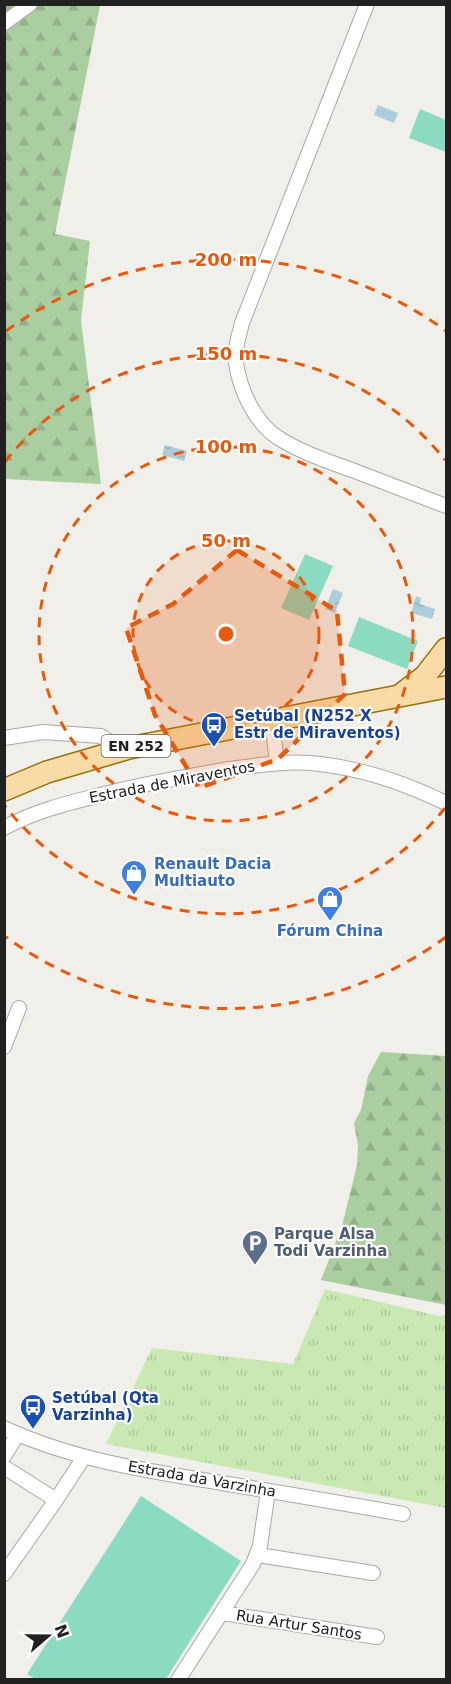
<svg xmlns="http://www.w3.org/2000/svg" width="451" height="1684" font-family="'DejaVu Sans',sans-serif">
<defs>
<pattern id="grass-tufts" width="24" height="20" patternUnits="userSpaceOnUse" patternTransform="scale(1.5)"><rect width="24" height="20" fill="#c9e8b2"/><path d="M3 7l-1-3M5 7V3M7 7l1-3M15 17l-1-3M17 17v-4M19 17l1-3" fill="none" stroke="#acc799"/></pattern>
<pattern id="forest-firs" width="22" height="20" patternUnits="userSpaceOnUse" patternTransform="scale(1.5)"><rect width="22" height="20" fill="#aacea0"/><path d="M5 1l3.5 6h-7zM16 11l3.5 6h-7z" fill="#92b18a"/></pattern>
<pattern id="water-ripples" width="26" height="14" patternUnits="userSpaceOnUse" patternTransform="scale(1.5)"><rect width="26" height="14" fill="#accedc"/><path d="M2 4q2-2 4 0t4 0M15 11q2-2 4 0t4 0" fill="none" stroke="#94b1bc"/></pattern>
</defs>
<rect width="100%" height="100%" fill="#f1efe9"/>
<!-- grass -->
<path fill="url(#grass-tufts)" d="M325 1289 439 1316 446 1315V1508L106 1444 152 1348 293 1364Z"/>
<!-- forest -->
<g fill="url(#forest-firs)">
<path d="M4 5H100L55 234 90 241 81 320 101 484 5 479Z"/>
<path d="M381 1052 446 1056V1305L321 1280 342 1226 357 1165 358 1145 354 1123 361 1110 368 1076Z"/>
</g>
<!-- pitch -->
<g fill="#8bdbc2">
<path d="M420 109 446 120V152L409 138Z"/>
<path d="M305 554 333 566 309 620 281 608Z"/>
<path d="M359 617 418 641 407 669 348 646Z"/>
<path d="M141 1496 241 1561 166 1679H35L27 1674Z"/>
</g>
<!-- water -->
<g fill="url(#water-ripples)">
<path d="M378 105 398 113 394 123 374 115Z"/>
<path d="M165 445 187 451 184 461 162 455Z"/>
<path d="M333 589 343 593 335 613 325 609Z"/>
<path d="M416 596 421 598 420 604 435 609 432 619 411 613Z"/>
</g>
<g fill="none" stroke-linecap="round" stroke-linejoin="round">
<!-- street casing -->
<g stroke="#a8a8a8" stroke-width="16">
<g id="street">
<path d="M367 4 242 323C239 336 234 350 236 363 240 390 254 421 277 437 300 452 327 461 352 470 384 482 415 494 446 506"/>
<path d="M4 23 30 4"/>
<path d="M272 720 277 763"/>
<path d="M4 738 43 732 101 736 120 750"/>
<path d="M4 828C36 810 73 802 108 793 148 783 189 776 229 769 259 765 290 760 320 764 364 769 407 784 446 803"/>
<path d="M4 1047 19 1008"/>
<path d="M4 1428C73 1460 148 1471 222 1483 282 1493 343 1503 403 1514"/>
<path d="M4 1456 18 1434"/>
<path d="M4 1467 56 1500 84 1457"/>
<path d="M258 1555 373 1573"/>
<path d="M4 1574 56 1500"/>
<path d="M222 1613 377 1637"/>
<path d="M178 1680 253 1564 260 1546 268 1491"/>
</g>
</g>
<!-- primary casing -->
<g stroke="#977208" stroke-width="24">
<g id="primary">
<path d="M403 693 425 676 446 649"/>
<path d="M4 790 47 772 129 748 446 687"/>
</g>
</g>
<!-- street -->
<use href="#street" stroke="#fff" stroke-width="14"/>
<!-- primary -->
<use href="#primary" stroke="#f8dba7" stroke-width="21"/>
</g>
<!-- marked area -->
<path fill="#e8590c" fill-opacity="0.2" stroke="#e8590c" stroke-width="4.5" stroke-dasharray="12 8" stroke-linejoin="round" d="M237 550 337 611 345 694 278 759 199 788 155 715 126 628 173 604Z"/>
<!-- distance rings -->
<circle cx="226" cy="634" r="93" fill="#e8590c" fill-opacity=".12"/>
<g fill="none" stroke="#e8590c" stroke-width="3" stroke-dasharray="10 8">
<circle cx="226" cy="634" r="93"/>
<circle cx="226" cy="634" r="187"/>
<path d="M445 808A280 280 0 0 1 5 806M5 462A280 280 0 0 1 445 460"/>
<path d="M446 937A374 374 0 0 1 6 937M6 331A374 374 0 0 1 446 331"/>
</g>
<!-- icons -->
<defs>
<g id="bus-pin" transform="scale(1.35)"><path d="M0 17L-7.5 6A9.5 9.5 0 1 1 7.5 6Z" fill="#1a4fb4" stroke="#fff"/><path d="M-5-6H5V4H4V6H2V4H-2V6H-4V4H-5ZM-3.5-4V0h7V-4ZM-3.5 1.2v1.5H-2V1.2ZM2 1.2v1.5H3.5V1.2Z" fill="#fff"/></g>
<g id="shop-pin" transform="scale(1.35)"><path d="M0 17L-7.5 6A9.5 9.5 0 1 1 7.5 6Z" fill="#3f7fe0" stroke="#fff"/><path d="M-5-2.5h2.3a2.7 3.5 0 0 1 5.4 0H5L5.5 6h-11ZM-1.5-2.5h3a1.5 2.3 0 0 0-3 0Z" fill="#fff"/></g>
<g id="parking-pin" transform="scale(1.35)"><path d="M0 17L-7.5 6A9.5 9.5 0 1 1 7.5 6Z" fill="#5c6f8a" stroke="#fff"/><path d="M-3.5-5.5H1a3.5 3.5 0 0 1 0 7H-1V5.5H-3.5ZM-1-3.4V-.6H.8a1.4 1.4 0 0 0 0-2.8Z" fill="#fff"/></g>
</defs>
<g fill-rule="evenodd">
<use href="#bus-pin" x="214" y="725"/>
<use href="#shop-pin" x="134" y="873"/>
<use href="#shop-pin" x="330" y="899"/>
<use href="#parking-pin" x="255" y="1243"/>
<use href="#bus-pin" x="33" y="1407"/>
</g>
<g text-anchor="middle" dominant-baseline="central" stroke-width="4.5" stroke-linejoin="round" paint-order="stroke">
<!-- shield labels -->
<rect fill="#fff" stroke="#646464" stroke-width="1.5" x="101.5" y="735" width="69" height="22" rx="4.5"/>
<g font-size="14" font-weight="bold" fill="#212121">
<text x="136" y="746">EN 252</text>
</g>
<!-- transit labels -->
<g font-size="15" font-weight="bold" fill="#164399" stroke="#fff" text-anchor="start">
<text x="234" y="716">Setúbal (N252 X<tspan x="234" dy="17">Estr de Miraventos)</tspan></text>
<text x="52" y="1398">Setúbal (Qta<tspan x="52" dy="17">Varzinha)</tspan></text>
</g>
<!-- street labels -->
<g font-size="15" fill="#212121" stroke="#fff">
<text transform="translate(172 782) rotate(-11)">Estrada de Miraventos</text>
<text transform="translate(202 1479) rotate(10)">Estrada da Varzinha</text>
<text transform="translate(299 1625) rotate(9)">Rua Artur Santos</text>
</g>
<!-- shop labels -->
<g font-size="15" font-weight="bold" fill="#366cbe" stroke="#fff" text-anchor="start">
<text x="154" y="864">Renault Dacia<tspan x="154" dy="17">Multiauto</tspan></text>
<text x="330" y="931" text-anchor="middle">Fórum China</text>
</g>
<!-- service labels -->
<g font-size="15" font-weight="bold" fill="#4e5e75" stroke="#fff" text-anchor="start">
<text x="274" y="1234">Parque Alsa<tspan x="274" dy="17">Todi Varzinha</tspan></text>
</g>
</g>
<circle cx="226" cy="634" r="9" fill="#e8590c" stroke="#fff" stroke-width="3"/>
<g font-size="18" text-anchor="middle" font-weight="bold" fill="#e8590c" stroke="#fff" stroke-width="4.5" stroke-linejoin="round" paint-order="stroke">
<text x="226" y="266">200 m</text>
<text x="226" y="360">150 m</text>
<text x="226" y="453">100 m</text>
<text x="226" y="547">50 m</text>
</g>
<!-- border -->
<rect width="451" height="1684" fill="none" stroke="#212121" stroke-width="12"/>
<!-- north arrow -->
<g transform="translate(48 1636) rotate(70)" stroke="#ffffff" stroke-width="4.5" paint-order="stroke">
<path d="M0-4.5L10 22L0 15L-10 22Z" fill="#212121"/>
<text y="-9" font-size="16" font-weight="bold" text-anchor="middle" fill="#212121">N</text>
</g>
</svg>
